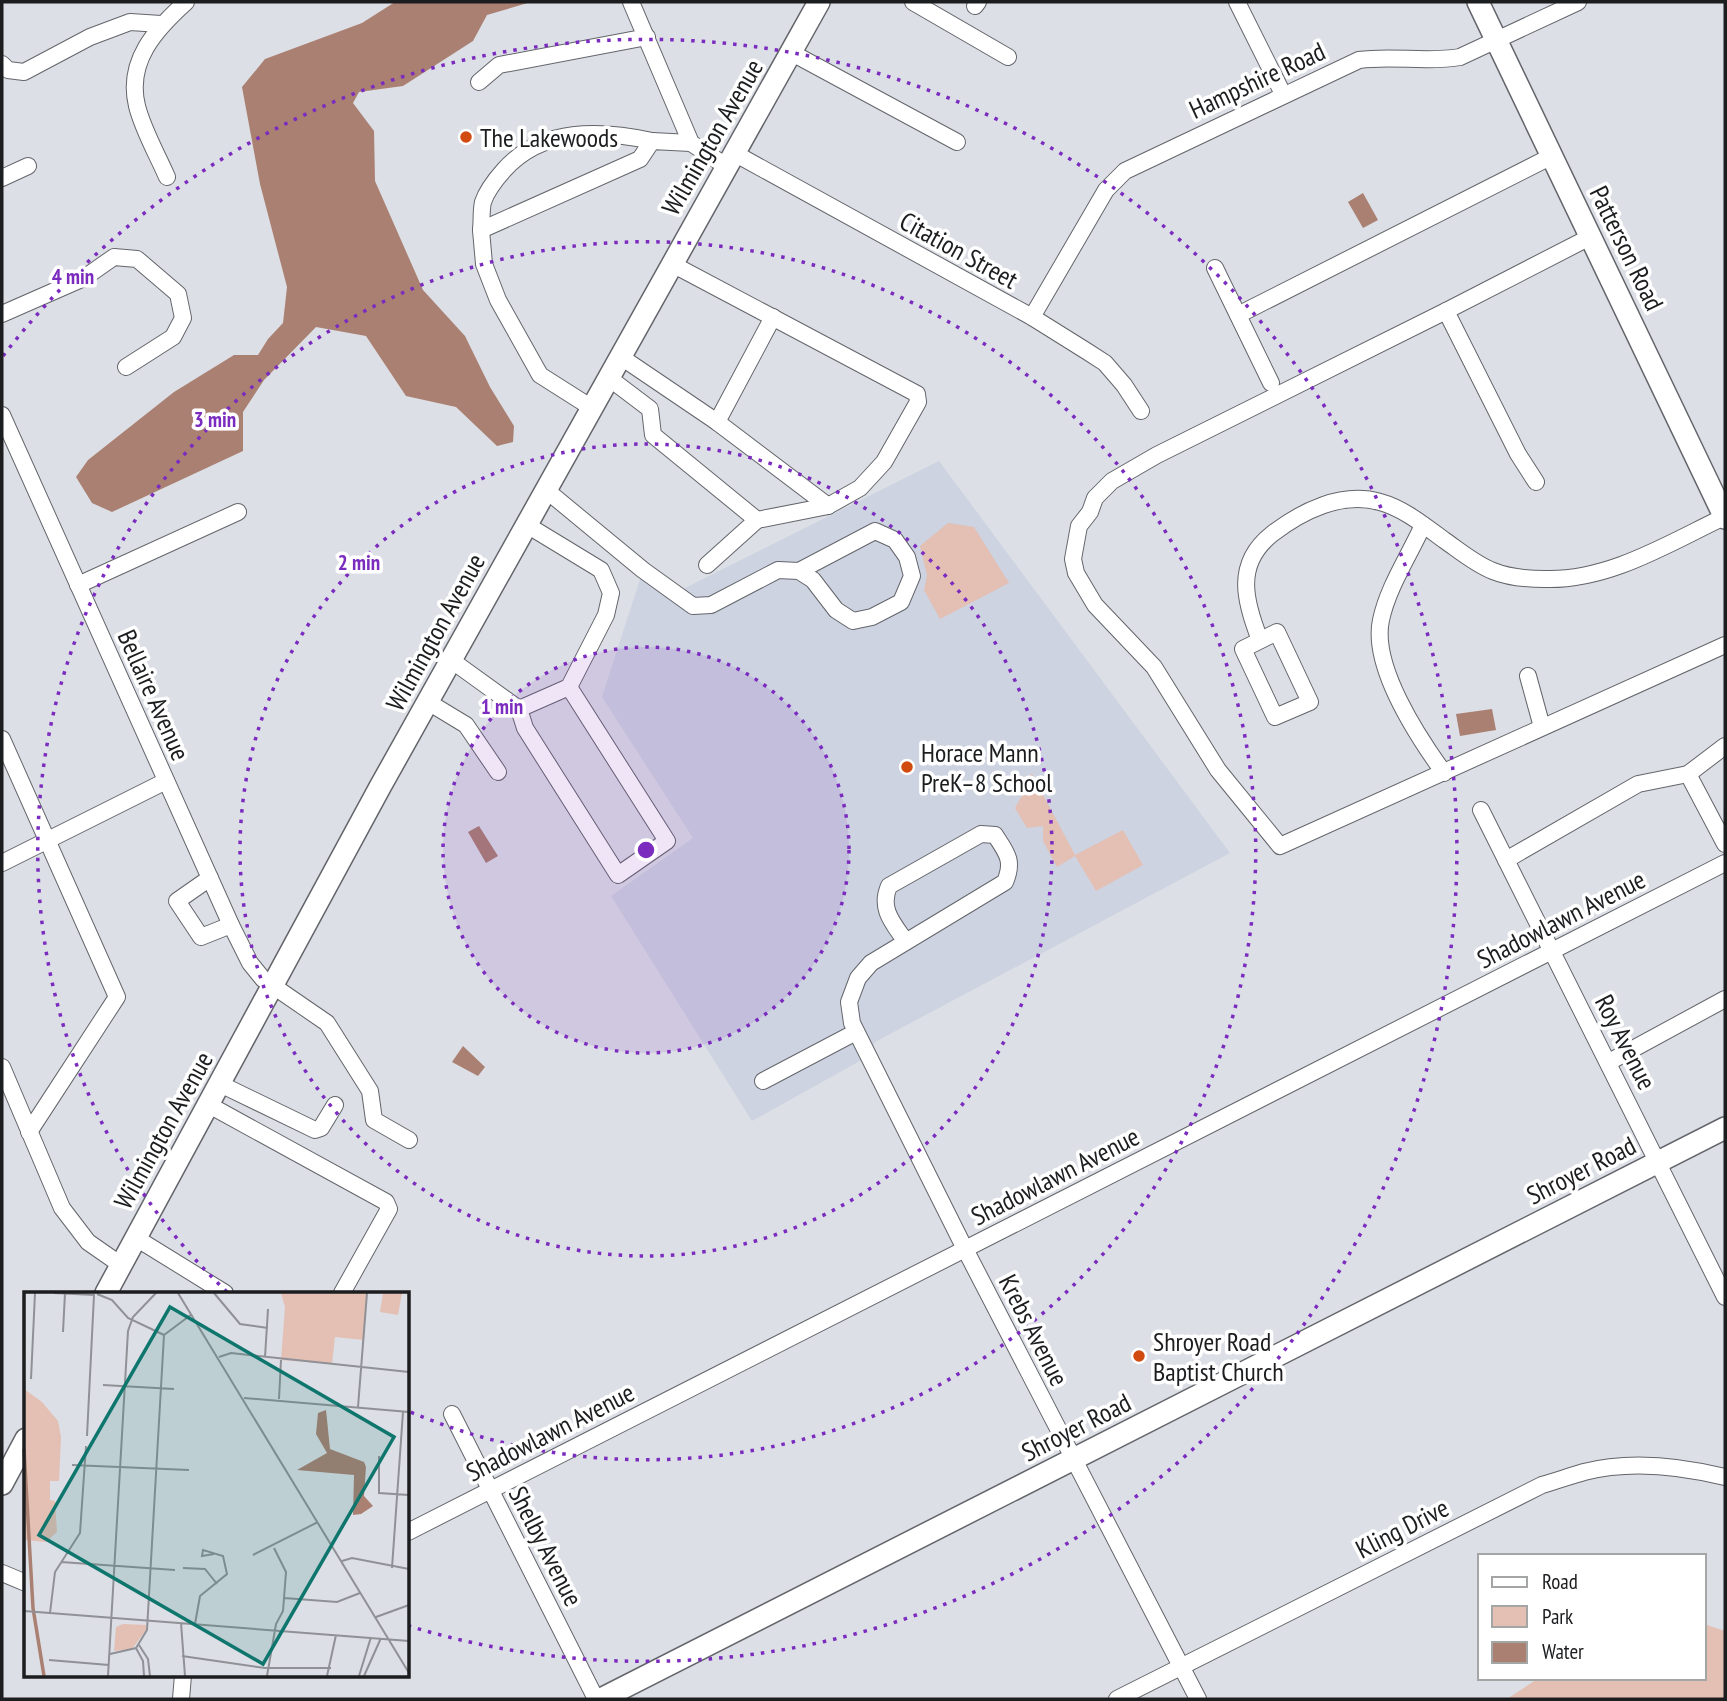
<svg xmlns="http://www.w3.org/2000/svg" width="1727" height="1701" font-family="'PT Sans Narrow',sans-serif">
<rect width="100%" height="100%" fill="#dcdfe5"/>
<!-- built -->
<path fill="#cdd3e0" d="M939 461 1230 853 875 1042 867 1057 752 1121 611 896 693 838 602 697 643 570 675 593Z"/>
<!-- green -->
<g fill="#e3bfb4">
<path d="M948 523 974 527 1009 583 940 619 924 590 927 575 920 546Z"/>
<path d="M1032 774 1075 855 1123 830 1143 865 1096 891 1075 856 1057 867 1043 841V826L1027 828 1015 808 1024 792 1019 782Z"/>
<path d="M1704 1624 1725 1631V1699H1507L1539 1678H1704Z"/>
</g>
<!-- water -->
<g fill="#aa8072">
<path d="M395 2H531L487 15 473 41 403 86 359 92 353 103 374 131 375 181 423 290 465 336 490 387 514 426 513 442 497 446 456 407 406 396 366 336 316 327 264 380 243 412V451L112 512 92 503 76 477 88 460 174 392 234 355H258L268 339 283 323 287 287 260 184 242 87 265 59 362 23Z"/>
<path d="M1363 193 1378 220 1363 228 1348 202Z"/>
<path d="M1492 709 1496 730 1460 736 1456 714Z"/>
<path d="M479 826 498 856 486 863 468 832Z"/>
<path d="M463 1046 485 1067 478 1076 452 1062Z"/>
</g>
<g fill="none" stroke-linecap="round" stroke-linejoin="round">
<!-- minor casing -->
<g stroke="#63656b" stroke-width="18">
<g id="minor">
<path d="M631 2 691 143 726 166"/>
<path d="M913 2 1008 57"/>
<path d="M1237 2 1283 94"/>
<path d="M975 6 978 2"/>
<path d="M792 53 957 142"/>
<path d="M2 64 8 70 24 72 90 37 130 22 161 24"/>
<path d="M479 82 499 65 647 37"/>
<path d="M734 153 1032 317 1088 352 1105 363 1124 385 1141 411"/>
<path d="M167 177C157 154 143 130 137 106 126 61 156 29 186 2"/>
<path d="M2 178 28 166"/>
<path d="M481 230C482 221 481 210 483 202 487 190 496 179 504 170 542 127 601 130 652 141"/>
<path d="M1590 237 1446 311 1157 455 1112 481 1095 498 1090 512 1079 526 1073 559 1076 573 1095 605 1154 667 1218 770 1280 846 1725 645"/>
<path d="M1215 268 1271 383"/>
<path d="M1446 311 1518 454 1536 482"/>
<path d="M2 314 84 278 114 257 137 259 178 294 183 318 173 337 126 367"/>
<path d="M1238 315 1552 156"/>
<path d="M1032 317 1106 190 1125 171 1359 60C1393 55 1426 63 1460 57L1578 2"/>
<path d="M621 357 717 422 828 506 860 488 884 462 918 402 917 394 672 264"/>
<path d="M609 378 650 409 653 435 757 520 707 565"/>
<path d="M592 408 540 375 498 300 484 264 481 230 640 159 652 141 691 143"/>
<path d="M2 415 231 925 250 963 263 979 327 1023 370 1091 374 1120 409 1140"/>
<path d="M717 422 773 317"/>
<path d="M546 490 643 570 693 606 711 605 778 570 799 571 813 580 836 610 853 621 872 617 901 602 912 576 907 557 895 540 875 531 799 571"/>
<path d="M757 520 828 506"/>
<path d="M1423 525C1409 556 1388 587 1381 620 1371 666 1418 737 1444 773"/>
<path d="M78 585 238 512"/>
<path d="M1277 632 1310 702 1275 717 1243 649Z"/>
<path d="M1260 640C1245 602 1234 564 1272 534 1302 511 1342 491 1380 502 1403 508 1425 526 1444 540 1460 551 1475 564 1493 571 1510 578 1528 579 1545 579 1609 581 1669 543 1724 517"/>
<path d="M451 660 519 709 569 687 606 615 611 593 601 570 527 525"/>
<path d="M1528 676 1542 727"/>
<path d="M428 702 466 725 498 772"/>
<path d="M519 709 525 728 618 875 667 841 569 687"/>
<path d="M2 739 117 997 29 1132"/>
<path d="M1688 774 1725 844"/>
<path d="M1481 810 1725 1297"/>
<path d="M1506 860 1638 784 1688 774 1725 746"/>
<path d="M2 863 166 781"/>
<path d="M210 878 177 901 201 937 231 925"/>
<path d="M906 942C893 923 879 909 889 886L981 834 995 835C1007 853 1014 861 1005 882L871 963 858 978 849 1002 852 1023 965 1249 1198 1699"/>
<path d="M1609 1062 1725 999"/>
<path d="M2 1067 62 1208 88 1242 121 1265"/>
<path d="M763 1081 856 1032"/>
<path d="M220 1084 315 1130 321 1128 335 1105"/>
<path d="M209 1105 386 1202 389 1209 342 1293"/>
<path d="M136 1238 225 1293"/>
<path d="M452 1414 596 1699"/>
<path d="M408 1532 1725 863"/>
<path d="M2 1573 26 1583"/>
<path d="M181 1699 183 1675"/>
<path d="M1117 1699 1542 1485C1556 1481 1570 1476 1584 1472 1630 1460 1680 1466 1725 1477"/>
</g>
</g>
<!-- major casing -->
<g stroke="#63656b" stroke-width="24">
<g id="major">
<path d="M1478 2 1725 518"/>
<path d="M106 1293 380 787 819 2"/>
<path d="M2 1484 26 1439"/>
<path d="M601 1699 1725 1128"/>
</g>
</g>
<!-- minor -->
<use href="#minor" stroke="#fff" stroke-width="16"/>
<!-- major -->
<use href="#major" stroke="#fff" stroke-width="21"/>
</g>
<!-- distance rings -->
<circle cx="646" cy="850" r="203" fill="#7b2cbf" fill-opacity=".12"/>
<g fill="none" stroke="#7b2cbf" stroke-width="3.5" stroke-dasharray="3.5 7">
<circle cx="646" cy="850" r="203"/>
<circle cx="646" cy="850" r="406"/>
<path d="M227 1292A609 609 0 1 1 408 1411"/>
<path d="M3 356A811 811 0 1 1 409 1626"/>
</g>
<!-- markers -->
<g fill="#d14b11" stroke="#fff" stroke-width="2.5">
<circle cx="466" cy="137" r="7"/>
<circle cx="907" cy="767" r="7"/>
<circle cx="1139" cy="1356" r="7"/>
</g>
<g text-anchor="middle" dominant-baseline="central" stroke-width="7" stroke-linejoin="round" paint-order="stroke">
<!-- street labels -->
<g font-size="26" fill="#1c1d1f" stroke="#fff">
<text transform="translate(1257 80) rotate(-25)">Hampshire Road</text>
<text transform="translate(712 137) rotate(-60)">Wilmington Avenue</text>
<text transform="translate(1627 248) rotate(64)">Patterson Road</text>
<text transform="translate(959 250) rotate(29)">Citation Street</text>
<text transform="translate(435 632) rotate(-61)">Wilmington Avenue</text>
<text transform="translate(154 695) rotate(66)">Bellaire Avenue</text>
<text transform="translate(1561 919) rotate(-27)">Shadowlawn Avenue</text>
<text transform="translate(1626 1042) rotate(63)">Roy Avenue</text>
<text transform="translate(163 1130) rotate(-61)">Wilmington Avenue</text>
<text transform="translate(1581 1170) rotate(-27)">Shroyer Road</text>
<text transform="translate(1055 1176) rotate(-27)">Shadowlawn Avenue</text>
<text transform="translate(1034 1330) rotate(63)">Krebs Avenue</text>
<text transform="translate(1076 1427) rotate(-27)">Shroyer Road</text>
<text transform="translate(550 1432) rotate(-27)">Shadowlawn Avenue</text>
<text transform="translate(1402 1528) rotate(-27)">Kling Drive</text>
<text transform="translate(546 1546) rotate(63)">Shelby Avenue</text>
</g>
<!-- poi labels -->
<g font-size="26" fill="#1c1d1f" stroke="#fff" text-anchor="start">
<text x="480" y="137">The Lakewoods</text>
<text x="921" y="752">Horace Mann<tspan x="921" dy="30">PreK–8 School</tspan></text>
<text x="1153" y="1341">Shroyer Road<tspan x="1153" dy="30">Baptist Church</tspan></text>
</g>
</g>
<!-- overview -->
<g transform="translate(24 1292)">
<rect width="385" height="385" fill="#dcdfe5"/>
<path d="M257 1H343L340 48 311 45 308 72 257 68 261 15ZM359 1H378L374 23 356 20ZM0 97 18 110 34 129 37 145 35 189H26V208L31 209 33 240 22 250 0 248ZM99 332 123 333 122 338 108 357 90 359 92 335Z" fill="#e3bfb4"/>
<path d="M302 118 306 157 340 170 342 175 340 204 349 214 337 222 329 223 330 183 273 178 303 161 292 142 294 121Z" fill="#aa8072"/>
<path fill="none" stroke="#aa8072" stroke-width="3.5" d="M0 157 9 316 20 384"/>
<path fill="none" stroke="#8f9196" stroke-width="2" d="M30 1 71 3M154 1 385 381M190 1 216 32 244 36M73 2 88 8 104 26 140 43M39 40 41 1M195 65 207 61 385 80M241 65 244 17M7 87 11 1M79 93 150 97M220 106 385 120M255 107 257 68M334 115 343 1M63 144 70 3M355 164V201L385 203M48 173 165 178M229 263 294 230M318 269 328 266 385 277M37 270 151 278M159 276 181 277 193 292M368 276 379 120M260 306 313 310 336 301M0 319 385 349M26 321 31 280 56 241 62 154M352 325 385 313M157 331 161 384M171 332 176 304 203 282 199 264 179 258 178 264 190 262M115 353 124 367 126 384M112 356 119 369 120 384M86 362 112 356 123 338 140 43 168 22M158 364 241 376H307M25 368 85 373M84 384 104 39 109 25 132 1M243 384 252 332 259 319 262 280 250 256M303 384 312 343M335 384 347 345M340 384 357 346"/>
<path fill="#0f766e" fill-opacity="0.15" stroke="#0f766e" stroke-width="3.5" d="M146 15 370 145 239 372 15 243Z"/>
<rect width="385" height="385" fill="none" stroke="#1c1d1f" stroke-width="3.5"/>
</g>
<circle cx="646" cy="850" r="10" fill="#7b2cbf" stroke="#fff" stroke-width="3.5"/>
<g font-size="21" text-anchor="middle" font-weight="bold" fill="#7b2cbf" stroke="#fff" stroke-width="7" stroke-linejoin="round" paint-order="stroke">
<text x="73" y="284">4 min</text>
<text x="215" y="427">3 min</text>
<text x="359" y="570">2 min</text>
<text x="502" y="714">1 min</text>
</g>
<!-- border -->
<rect width="1727" height="1701" fill="none" stroke="#1c1d1f" stroke-width="7"/>
<!-- legend -->
<rect x="1478" y="1554" width="228" height="126" fill="#ffffff" stroke="#a4a5a5" stroke-width="2"/>
<rect x="1492" y="1577" width="35" height="10" fill="#ffffff" stroke="#a4a5a5" stroke-width="2"/>
<text x="1542" y="1589" font-size="21" fill="#1c1d1f">Road</text>
<rect x="1492" y="1606" width="35" height="21" fill="#e3bfb4" stroke="#a4a5a5" stroke-width="2"/>
<text x="1542" y="1624" font-size="21" fill="#1c1d1f">Park</text>
<rect x="1492" y="1642" width="35" height="21" fill="#aa8072" stroke="#a4a5a5" stroke-width="2"/>
<text x="1542" y="1659" font-size="21" fill="#1c1d1f">Water</text>
</svg>
